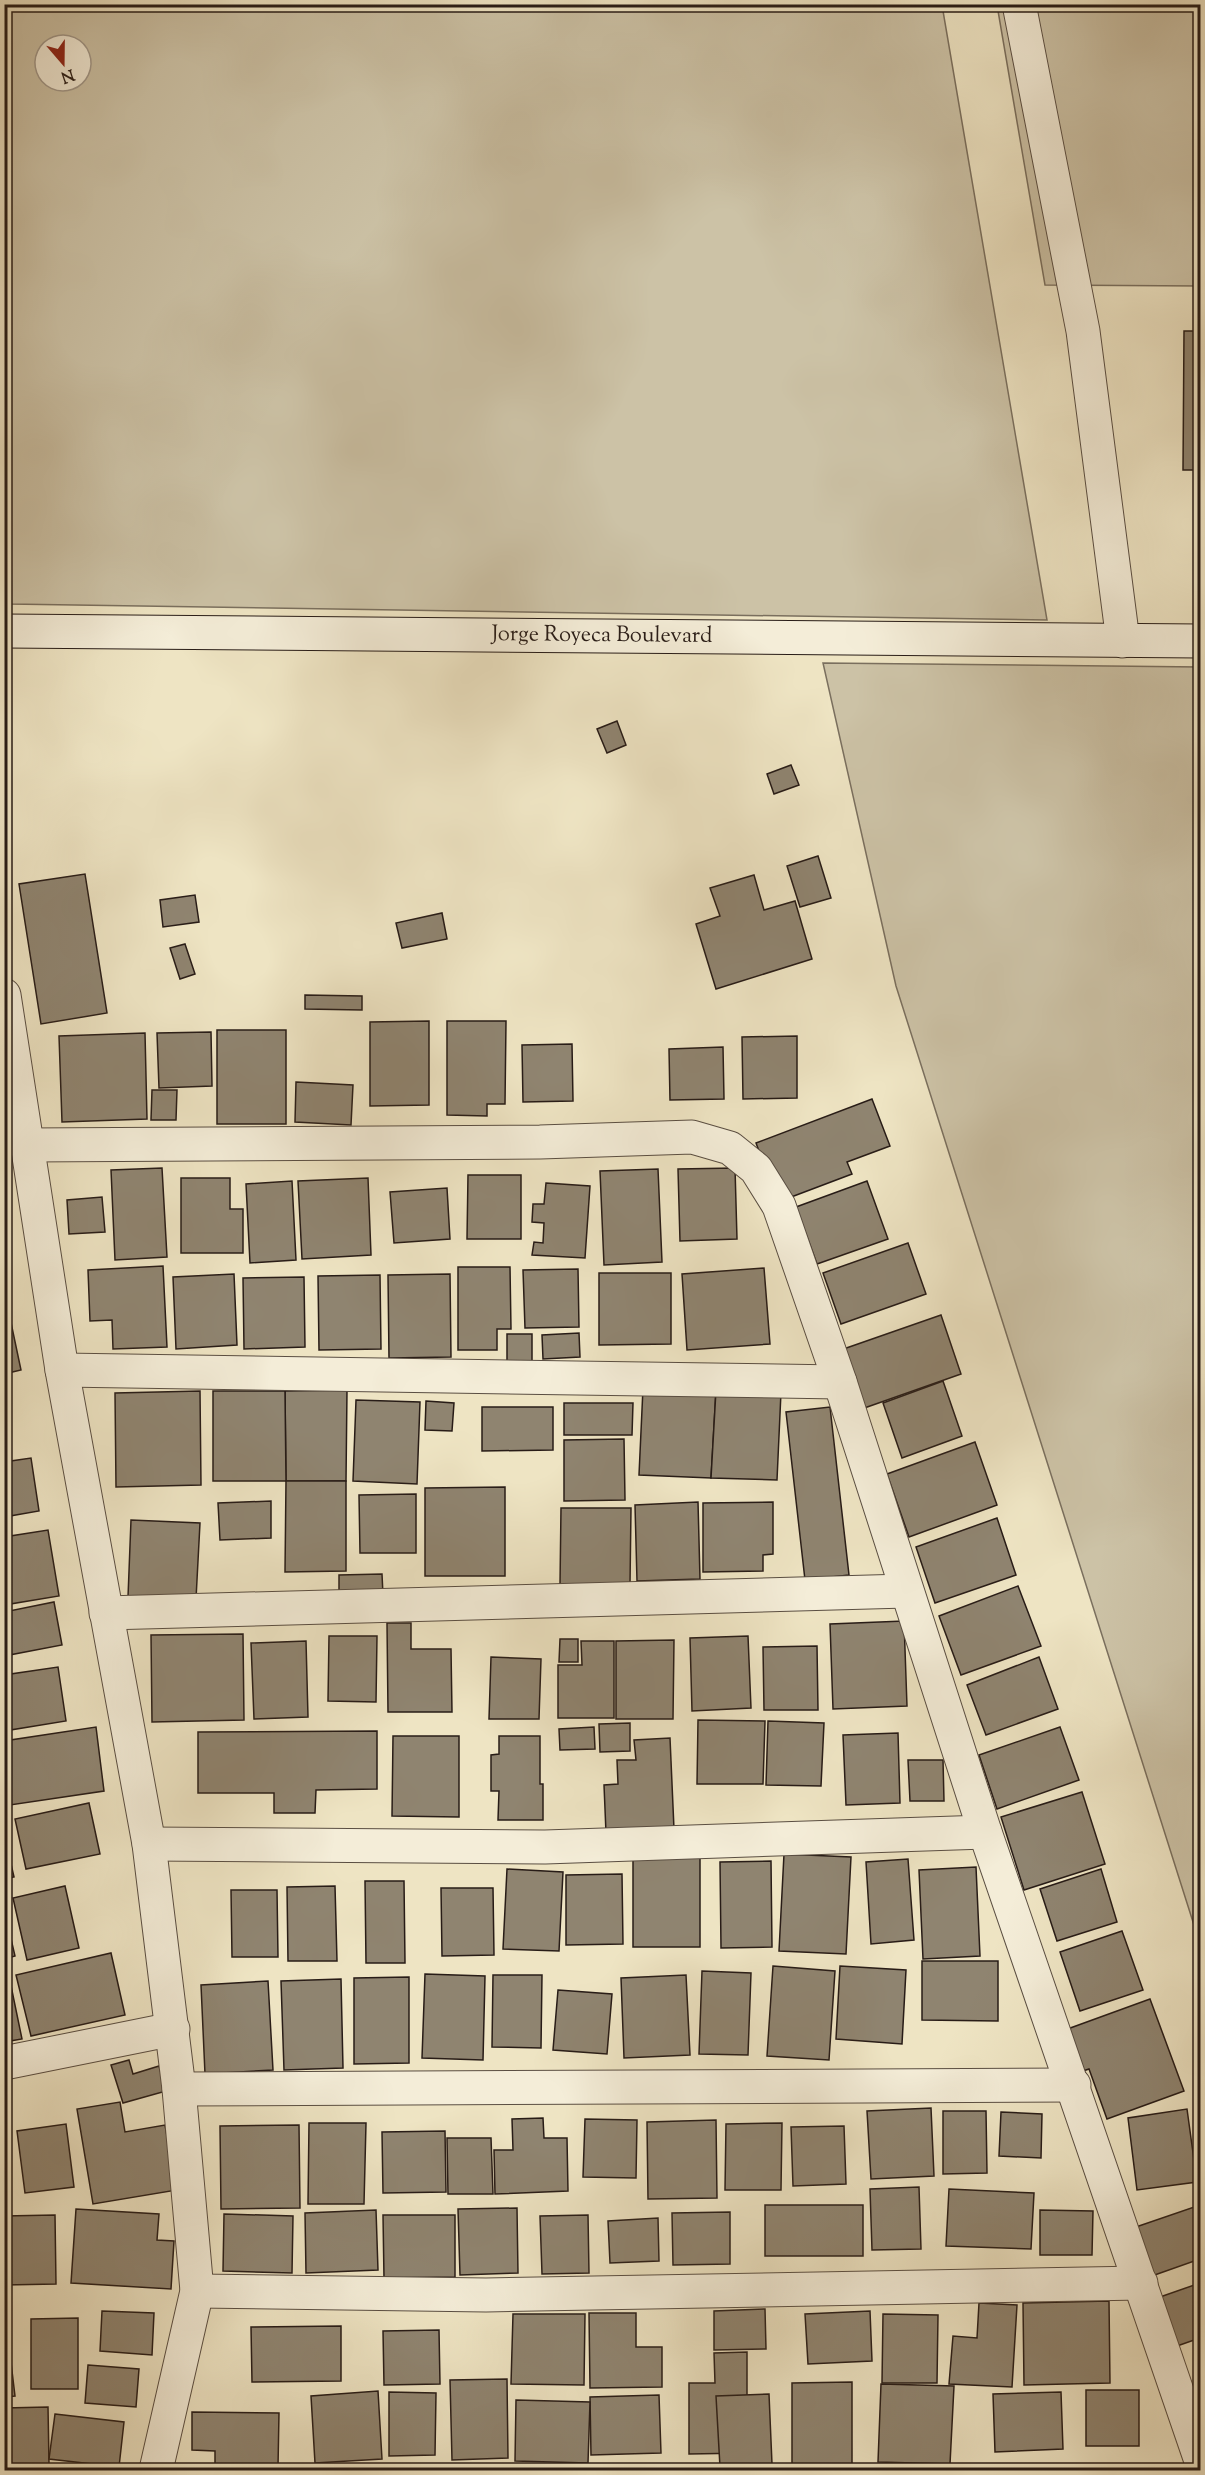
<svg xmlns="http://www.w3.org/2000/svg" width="1205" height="2475" font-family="'Sorts Mill Goudy',serif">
<rect width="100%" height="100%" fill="#eee4c3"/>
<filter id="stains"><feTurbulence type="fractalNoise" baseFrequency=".00333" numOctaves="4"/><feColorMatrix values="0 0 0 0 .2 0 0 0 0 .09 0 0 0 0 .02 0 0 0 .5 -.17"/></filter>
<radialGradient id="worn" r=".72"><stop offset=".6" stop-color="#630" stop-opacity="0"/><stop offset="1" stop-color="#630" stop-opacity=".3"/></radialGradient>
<!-- green -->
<g fill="#ccc2a6" stroke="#7a6f5e" stroke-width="1.5" fill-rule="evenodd">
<path d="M5 4 942 5 1047 620 9 604 4 592ZM45 45H81V81H45Z"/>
<path d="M997 5H1200V286L1045 285Z"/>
<path d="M823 663 1200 667V1944L896 986Z"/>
</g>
<!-- building -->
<g fill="#8f8470" stroke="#281c17" stroke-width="1.5">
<path d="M1184 331H1200V470H1183Z"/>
<path d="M617 721 626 745 607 753 597 729Z"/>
<path d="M791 765 799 785 774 794 767 774Z"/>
<path d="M818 856 831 898 800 907 787 866Z"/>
<path d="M85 874 107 1013 41 1024 19 884Z"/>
<path d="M754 875 764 910 795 901 812 959 716 989 696 924 720 916 710 888Z"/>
<path d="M195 895 199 922 163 927 160 900Z"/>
<path d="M442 913 447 939 402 948 396 923Z"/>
<path d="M185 944 195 974 180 979 170 948Z"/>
<path d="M305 995 362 996V1010L305 1009Z"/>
<path d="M429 1021V1105L370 1106V1022Z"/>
<path d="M447 1021H506L505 1104H487V1116L447 1115Z"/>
<rect x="217" y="1030" width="69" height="94"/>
<path d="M211 1032 212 1086 159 1088 157 1033Z"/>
<path d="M145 1033 147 1119 62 1122 59 1036Z"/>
<path d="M797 1036V1098L743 1099 742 1037Z"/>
<path d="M572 1044 573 1101 523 1102 522 1045Z"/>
<path d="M723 1047 724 1099 670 1100 669 1049Z"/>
<path d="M296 1082 353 1085 351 1125 295 1122Z"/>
<path d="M152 1090H177L176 1120H151Z"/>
<path d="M872 1099 890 1146 847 1162 852 1174 778 1202 756 1143Z"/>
<path d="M162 1168 167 1257 115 1260 111 1170Z"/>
<path d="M735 1168 737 1239 680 1241 678 1169Z"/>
<path d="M658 1169 662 1262 604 1265 600 1171Z"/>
<path d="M468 1175H521V1239H467Z"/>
<path d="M181 1178H230V1209H243V1253H181Z"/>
<path d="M368 1178 371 1255 302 1259 298 1181Z"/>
<path d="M292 1181 296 1260 250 1263 246 1184Z"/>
<path d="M867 1181 888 1239 817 1264 796 1207Z"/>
<path d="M546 1183 590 1186 585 1258 532 1255 534 1242 543 1243 544 1223 532 1222 533 1204H544Z"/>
<path d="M447 1188 450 1239 394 1243 390 1192Z"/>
<path d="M102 1197 105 1232 69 1234 67 1200Z"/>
<path d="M908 1243 926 1294 841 1324 823 1273Z"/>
<path d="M163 1266 167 1347 113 1349 112 1320 90 1321 88 1270Z"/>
<path d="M458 1267H510L511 1329H497V1350H458Z"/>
<path d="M764 1268 770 1344 687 1350 682 1274Z"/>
<path d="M578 1269 579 1327 525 1328 523 1270Z"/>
<path d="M599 1273H671V1344L599 1345Z"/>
<path d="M234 1274 237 1345 176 1349 173 1277Z"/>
<path d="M450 1274 451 1357 389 1358 388 1275Z"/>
<path d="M380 1275 381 1349 319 1350 318 1276Z"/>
<path d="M304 1277 305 1347 244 1349 243 1278Z"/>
<path d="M941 1315 961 1374 853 1412 832 1353Z"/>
<path d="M10 1318 21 1370 4 1374V1319Z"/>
<path d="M579 1333 580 1357 543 1359 542 1335Z"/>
<rect x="507" y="1334" width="25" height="30"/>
<path d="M943 1381 962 1436 902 1458 883 1403Z"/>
<path d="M643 1388 716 1390 711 1478 639 1475Z"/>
<path d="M347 1390 346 1481H286L285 1391Z"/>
<path d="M716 1390 781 1392 777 1480 711 1478Z"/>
<path d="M200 1391 201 1485 116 1487 115 1393Z"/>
<path d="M213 1391H285L286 1481H213Z"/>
<path d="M356 1400 420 1402 417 1484 353 1481Z"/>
<path d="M426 1401 454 1403 452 1431 425 1430Z"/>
<path d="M564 1403H633L632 1435H564Z"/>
<path d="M482 1407H553V1450L482 1451Z"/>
<path d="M830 1407 849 1575 805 1580 786 1412Z"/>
<path d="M624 1439 625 1500 564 1501V1440Z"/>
<path d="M975 1442 997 1505 909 1537 887 1474Z"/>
<path d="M31 1458 39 1511 4 1517V1462Z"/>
<path d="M286 1481H346V1571L285 1572Z"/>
<path d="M505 1487V1576H425V1488Z"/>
<path d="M416 1494V1553H360L359 1495Z"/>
<path d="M271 1501V1538L220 1540 218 1503Z"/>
<path d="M698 1502 700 1579 637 1581 635 1505Z"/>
<path d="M773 1502V1554L763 1555V1571L703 1572V1503Z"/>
<path d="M561 1508H631L630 1585H560Z"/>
<path d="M997 1518 1016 1575 935 1603 916 1547Z"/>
<path d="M131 1520 200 1523 196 1599 128 1597Z"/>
<path d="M48 1530 59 1596 4 1605V1537Z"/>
<path d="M382 1574 383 1595 339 1596V1575Z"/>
<path d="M1018 1586 1041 1646 961 1675 939 1616Z"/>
<path d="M54 1602 62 1645 4 1656V1612Z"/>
<path d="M904 1621 907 1706 833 1709 830 1624Z"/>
<path d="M387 1623H411V1649H451L452 1712H388Z"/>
<path d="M243 1634 244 1720 152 1722 151 1635Z"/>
<path d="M329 1636H377L376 1702 328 1701Z"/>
<path d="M748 1636 751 1708 692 1711 690 1638Z"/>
<path d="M560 1639H578V1662H559Z"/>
<path d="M674 1640 673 1719H616V1641Z"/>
<path d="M306 1641 308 1717 254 1719 251 1643Z"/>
<path d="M581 1641H614V1718H558V1665H582Z"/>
<path d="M817 1646 818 1710H764L763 1647Z"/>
<path d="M491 1657 541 1659 539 1719H489Z"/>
<path d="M1039 1657 1058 1709 986 1735 967 1685Z"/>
<path d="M58 1667 66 1721 4 1731V1675Z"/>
<path d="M698 1720 765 1721 763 1784H697Z"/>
<path d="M768 1721 824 1723 821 1786 766 1785Z"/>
<path d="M630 1723V1751L600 1752 599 1724Z"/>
<path d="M96 1727 104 1791 10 1805 4 1768V1741Z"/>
<path d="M594 1727 595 1749 560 1750 559 1729Z"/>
<path d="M1060 1727 1079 1780 997 1809 979 1755Z"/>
<path d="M377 1731V1789L316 1790 315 1813H274V1793H198V1732Z"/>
<path d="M898 1733 900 1803 846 1805 843 1735Z"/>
<path d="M393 1736H459V1817L392 1816Z"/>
<path d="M499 1736H540V1784H543V1820H498L499 1791H491V1755L499 1754Z"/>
<path d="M670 1738 674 1829 606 1833 604 1785 618 1784 617 1760H636L634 1740Z"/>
<path d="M908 1760H943L944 1801H910Z"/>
<path d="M1082 1792 1105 1864 1024 1890 1001 1817Z"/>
<path d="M89 1803 100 1854 26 1869 15 1819Z"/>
<path d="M4 1834 14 1877 4 1879Z"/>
<path d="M784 1854 851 1857 846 1954 779 1951Z"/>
<path d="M700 1856V1947H633V1857Z"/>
<path d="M908 1859 914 1940 871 1944 866 1862Z"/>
<path d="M771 1861 772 1947 721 1948 720 1862Z"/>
<path d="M976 1867 980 1956 923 1959 919 1870Z"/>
<path d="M507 1869 563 1872 559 1951 503 1949Z"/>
<path d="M1101 1869 1117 1922 1057 1941 1040 1889Z"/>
<path d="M622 1874 623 1944 566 1945V1875Z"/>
<path d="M365 1881H404L405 1963H366Z"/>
<path d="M65 1886 79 1948 27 1960 13 1898Z"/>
<path d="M335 1886 337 1961H288L287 1887Z"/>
<path d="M441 1888H493L494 1955 442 1956Z"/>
<path d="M231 1890H277L278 1957H232Z"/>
<path d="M4 1909 15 1956 4 1959Z"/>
<path d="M1122 1931 1143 1990 1080 2011 1060 1952Z"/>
<path d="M111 1953 125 2015 31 2036 16 1975Z"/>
<path d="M922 1961H998V2021L922 2020Z"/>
<path d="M773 1966 835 1971 829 2060 767 2056Z"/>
<path d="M840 1966 906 1970 902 2044 836 2039Z"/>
<path d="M702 1971 751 1973 748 2055 699 2054Z"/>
<path d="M425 1974 485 1976 483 2060 422 2058Z"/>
<path d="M493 1975H542L541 2048 492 2047Z"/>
<path d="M686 1975 690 2055 624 2058 621 1978Z"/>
<path d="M409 1977V2063L354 2064V1978Z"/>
<path d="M341 1979 343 2068 284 2070 281 1981Z"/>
<path d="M10 1981 22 2039 4 2042V1982Z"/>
<path d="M268 1981 273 2070 205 2074 201 1985Z"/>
<path d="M558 1990 612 1994 607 2054 553 2050Z"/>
<path d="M1150 1999 1184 2091 1107 2119 1089 2069 1077 2073 1062 2031Z"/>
<path d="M129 2060 133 2074 159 2066 166 2091 123 2103 111 2065Z"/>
<path d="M120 2102 125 2132 165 2125 177 2190 93 2204 77 2109Z"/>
<path d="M931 2108 934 2176 871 2179 867 2111Z"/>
<path d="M1187 2109 1197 2182 1137 2190 1128 2118Z"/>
<path d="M943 2111H986L987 2173 943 2174Z"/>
<path d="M1001 2112 1042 2114 1041 2158 999 2156Z"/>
<path d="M543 2118 544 2138H567L568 2191 495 2194 494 2150H513L512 2119Z"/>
<path d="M585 2119 637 2120 636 2178 583 2177Z"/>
<path d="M716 2120 717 2198 648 2199 647 2122Z"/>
<path d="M309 2123H366L364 2204H308Z"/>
<path d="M782 2123 781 2190H725L726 2124Z"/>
<path d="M66 2124 74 2187 25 2193 17 2131Z"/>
<path d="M299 2125 300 2208 221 2209 220 2126Z"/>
<path d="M844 2126 846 2184 793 2186 791 2127Z"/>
<path d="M445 2131 446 2192 383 2193 382 2132Z"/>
<path d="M447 2138H491L493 2194H448Z"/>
<path d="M919 2187 921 2249 872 2250 870 2189Z"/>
<path d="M949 2189 1034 2193 1031 2249 946 2246Z"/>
<rect x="765" y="2205" width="98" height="51"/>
<path d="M1200 2205V2259L1149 2277 1133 2228Z"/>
<path d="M517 2208 518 2273 460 2275 458 2209Z"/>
<path d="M76 2209 159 2214 157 2240 174 2241 171 2289 71 2283Z"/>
<path d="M376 2210 378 2270 306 2273 305 2213Z"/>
<path d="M1040 2210 1093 2211 1092 2255H1040Z"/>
<path d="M730 2212V2264L673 2265 672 2213Z"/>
<path d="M224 2214 293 2216 292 2273 223 2271Z"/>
<path d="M55 2215 56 2284 4 2285V2216Z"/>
<path d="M383 2215H455V2277L384 2278Z"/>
<path d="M588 2215 589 2273 542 2274 540 2216Z"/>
<path d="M658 2218 659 2261 610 2263 608 2221Z"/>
<path d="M1200 2283V2338L1177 2346 1160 2297Z"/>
<path d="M1109 2301 1110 2383 1024 2385 1023 2303Z"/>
<path d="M979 2303 1017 2305 1012 2387 949 2384 953 2336 977 2338Z"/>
<path d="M765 2309 766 2349 714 2350V2311Z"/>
<path d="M102 2311 154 2313 152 2355 100 2351Z"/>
<path d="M870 2311 872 2361 808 2364 805 2314Z"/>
<path d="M589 2313H636V2347H662V2387L590 2388Z"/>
<path d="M513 2314H585L584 2385 511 2384Z"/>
<path d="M883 2314 938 2315 937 2383H882Z"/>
<path d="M78 2318V2389H31V2319Z"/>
<path d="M341 2326V2381L252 2382 251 2327Z"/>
<path d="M7 2329 15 2396 4 2397V2330Z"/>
<path d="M439 2330 440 2384 384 2385 383 2331Z"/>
<path d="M747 2352V2453L689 2454V2383H715L714 2353Z"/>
<path d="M88 2365 139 2369 136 2407 85 2403Z"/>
<path d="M507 2379 508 2458 452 2460 450 2380Z"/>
<path d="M852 2382V2470H792V2383Z"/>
<path d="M881 2384 954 2386 950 2464 878 2462Z"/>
<rect x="1086" y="2390" width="53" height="56"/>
<path d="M378 2391 382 2459 315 2463 311 2396Z"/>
<path d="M389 2392 436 2393 435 2455 389 2456Z"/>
<path d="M1061 2392 1063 2449 995 2452 993 2394Z"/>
<path d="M769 2394 772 2464 720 2467 716 2396Z"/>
<path d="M659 2395 661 2453 591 2455 590 2397Z"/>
<path d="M516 2400 590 2402 588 2463 515 2461Z"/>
<path d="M48 2407 49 2464 4 2465V2408Z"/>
<path d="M192 2412 279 2413 278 2467H215V2451L192 2450Z"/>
<path d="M55 2414 124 2422 119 2467 49 2459Z"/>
</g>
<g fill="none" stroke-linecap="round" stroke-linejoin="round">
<!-- street casing -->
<g stroke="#5a4e42" stroke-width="35">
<g id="street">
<path d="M1019 4 1083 331 1123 641"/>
<path d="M4 995 62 1370 149 1844 179 2089 197 2291 156 2470"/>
<path d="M26 1145 540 1142 692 1137 730 1148 756 1169 779 1206 840 1382 985 1832 1200 2458"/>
<path d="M62 1370 840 1382"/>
<path d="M106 1613 906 1591"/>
<path d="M149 1844 545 1847 985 1832"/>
<path d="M4 2063 173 2029"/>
<path d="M179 2089 1074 2085"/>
<path d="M197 2291 486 2295 1141 2283"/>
</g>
</g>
<!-- secondary casing -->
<g stroke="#281c17" stroke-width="35">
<g id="secondary">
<path id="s1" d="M4 631 1200 641"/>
</g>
</g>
<!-- street -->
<use href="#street" stroke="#f4edd8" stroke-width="33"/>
<!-- secondary -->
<use href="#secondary" stroke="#f4edd8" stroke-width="33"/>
</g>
<g text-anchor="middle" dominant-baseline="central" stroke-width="5" stroke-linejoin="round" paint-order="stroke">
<!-- street labels -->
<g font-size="22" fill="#281c17" stroke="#f4edd8">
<text stroke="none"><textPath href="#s1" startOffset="598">Jorge Royeca Boulevard</textPath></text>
</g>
</g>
<!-- margin -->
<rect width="1205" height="2475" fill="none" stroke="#eee4c3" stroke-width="24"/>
<rect x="6" y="6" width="1193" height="2463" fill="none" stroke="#281c17" stroke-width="3"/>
<rect x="12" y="12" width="1181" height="2451" fill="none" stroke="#281c17" stroke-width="1.5"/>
<!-- north arrow -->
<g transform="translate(63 63) rotate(160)"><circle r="28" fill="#f4edd8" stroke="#a2998b" stroke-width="1.5"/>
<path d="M0-4.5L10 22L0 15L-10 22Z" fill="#8f2418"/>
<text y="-9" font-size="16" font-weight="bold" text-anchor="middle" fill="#281c17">N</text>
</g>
<rect width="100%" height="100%" filter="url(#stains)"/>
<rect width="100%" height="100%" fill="url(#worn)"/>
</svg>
